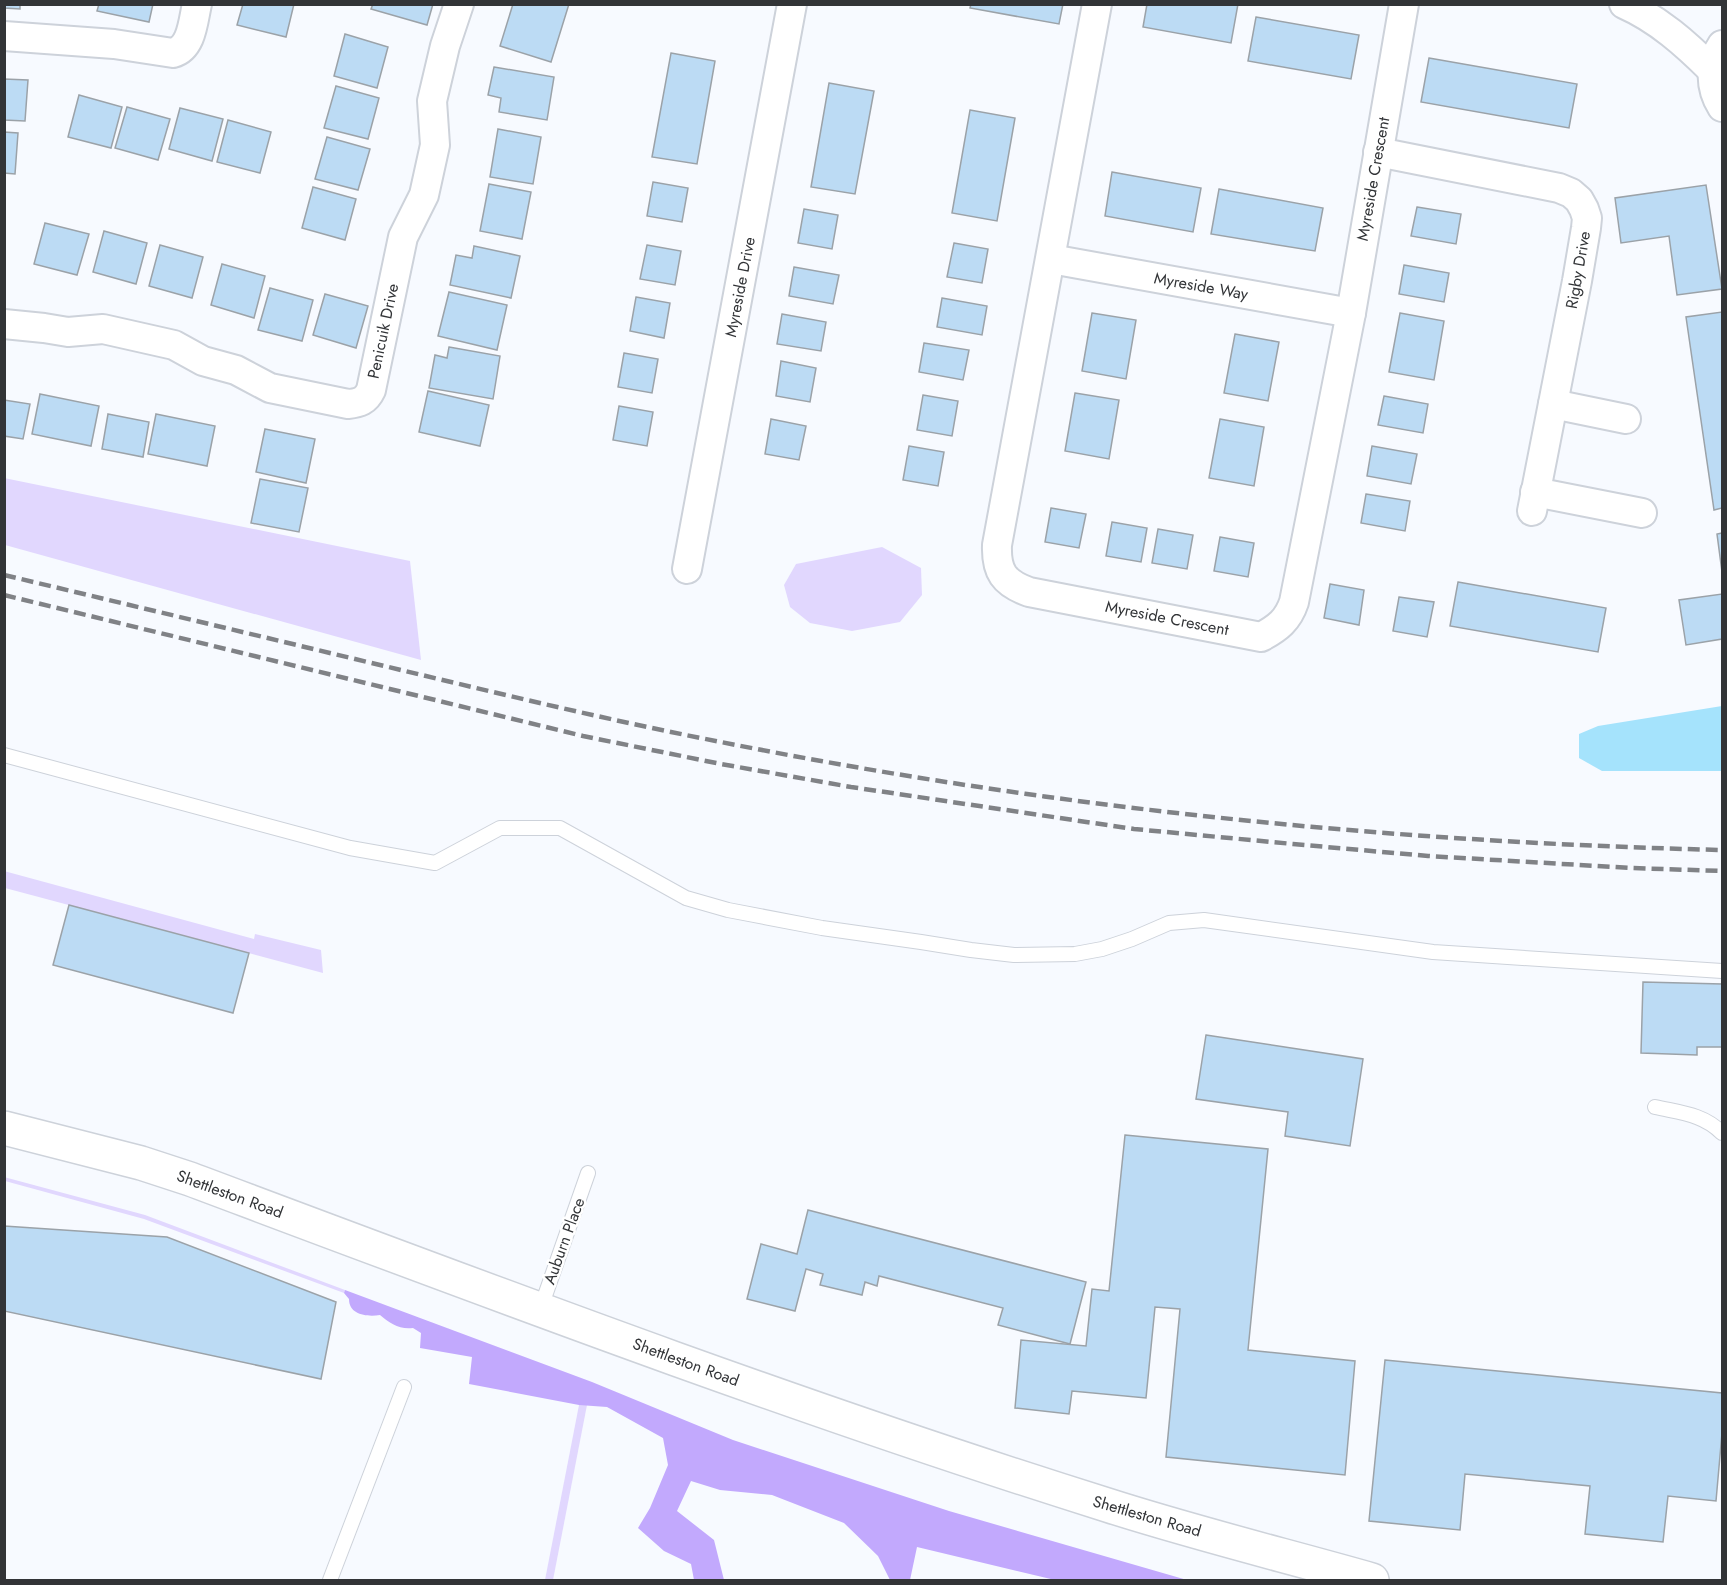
<svg xmlns="http://www.w3.org/2000/svg" width="1727" height="1585" font-family="Jost,sans-serif">
<rect width="100%" height="100%" fill="#f7faff"/>
<!-- green -->
<g fill="#e1d7fe">
<path d="M4 478 410 561 421 660 5 545Z"/>
<path d="M882 547 921 568 922 595 900 622 852 631 810 623 790 607 784 585 796 564Z"/>
<path d="M4 871 254 939 255 934 321 950 323 973 5 888Z"/>
<path d="M4 1177 145 1215 345 1290 344 1293 144 1219 5 1181Z"/>
<path d="M579 1405H587L553 1580H545Z"/>
</g>
<!-- forest -->
<path fill="#c2a9fd" d="M345 1290 592 1382 733 1440 949 1511 1187 1580H1055L917 1547 910 1580H890L878 1556 844 1523 772 1495 720 1490 691 1481 677 1511 714 1540 724 1580H694L691 1564 664 1551 638 1528 650 1508 668 1465 663 1438 607 1407 579 1405 469 1384 472 1357 420 1348 421 1333 413 1328C400 1330 389 1323 380 1315 367 1317 349 1315 349 1299L344 1293Z"/>
<!-- water -->
<path fill="#a5e3fc" d="M1722 706V771H1602L1579 758V734L1598 726Z"/>
<!-- building -->
<g fill="#bcdbf4" stroke="#9ba2a8" stroke-width="1.5">
<path d="M4 4H20V9L4 8Z"/>
<path d="M99 4H153L149 22 97 11Z"/>
<path d="M243 4H294L286 37 237 25Z"/>
<path d="M373 4H433L427 25 371 9Z"/>
<path d="M513 4H569L551 62 500 46Z"/>
<path d="M971 4H1063L1059 24 970 8Z"/>
<path d="M1147 4H1238L1231 43 1143 27Z"/>
<path d="M1256 17 1359 35 1351 79 1248 61Z"/>
<path d="M345 34 388 47 377 88 334 76Z"/>
<path d="M671 53 715 61 697 164 652 157Z"/>
<path d="M1429 58 1577 84 1569 128 1421 102Z"/>
<path d="M494 67 554 77 547 120 499 112 501 98 488 95Z"/>
<path d="M4 79 28 80 25 121 4 120Z"/>
<path d="M829 83 874 91 855 194 811 187Z"/>
<path d="M336 86 379 98 368 139 324 128Z"/>
<path d="M79 95 122 107 111 148 68 137Z"/>
<path d="M127 107 170 119 158 160 115 148Z"/>
<path d="M180 108 223 119 212 161 169 149Z"/>
<path d="M970 110 1015 118 997 221 952 213Z"/>
<path d="M228 120 271 132 260 173 217 162Z"/>
<path d="M498 129 541 137 533 184 490 177Z"/>
<path d="M4 132 18 133 15 174 4 173Z"/>
<path d="M327 137 370 149 358 190 315 179Z"/>
<path d="M1112 172 1201 188 1193 232 1105 216Z"/>
<path d="M653 182 688 188 682 222 647 216Z"/>
<path d="M489 184 531 192 522 239 480 231Z"/>
<path d="M1706 185 1722 289 1677 295 1669 236 1621 243 1615 198Z"/>
<path d="M313 187 356 199 345 240 302 228Z"/>
<path d="M1219 189 1323 208 1315 251 1211 234Z"/>
<path d="M1417 207 1461 214 1456 244 1411 236Z"/>
<path d="M804 209 838 215 832 249 798 243Z"/>
<path d="M45 223 89 234 77 275 34 264Z"/>
<path d="M104 231 147 243 136 284 93 272Z"/>
<path d="M954 243 988 249 982 283 947 277Z"/>
<path d="M160 245 203 257 192 298 149 286Z"/>
<path d="M647 245 681 251 675 285 640 279Z"/>
<path d="M474 246 520 256 511 298 450 285 456 255 472 258Z"/>
<path d="M222 264 265 276 254 318 211 305Z"/>
<path d="M1404 265 1449 273 1444 302 1399 294Z"/>
<path d="M794 267 839 275 833 304 789 296Z"/>
<path d="M270 288 313 300 302 341 258 330Z"/>
<path d="M449 292 507 305 497 350 438 336Z"/>
<path d="M325 294 368 306 356 348 313 335Z"/>
<path d="M636 297 670 303 664 338 630 331Z"/>
<path d="M942 298 987 306 982 335 937 327Z"/>
<path d="M1722 312V508L1714 510 1686 317Z"/>
<path d="M1092 313 1136 320 1126 379 1082 371Z"/>
<path d="M1400 313 1444 321 1434 380 1389 372Z"/>
<path d="M782 314 826 322 821 351 777 344Z"/>
<path d="M1235 334 1279 342 1268 401 1224 393Z"/>
<path d="M924 343 969 350 963 380 919 372Z"/>
<path d="M449 347 500 356 493 399 429 388 435 355 447 358Z"/>
<path d="M624 353 658 359 652 393 618 387Z"/>
<path d="M781 361 816 368 810 402 776 396Z"/>
<path d="M428 391 489 405 480 446 419 432Z"/>
<path d="M1075 393 1119 400 1109 459 1065 451Z"/>
<path d="M40 394 99 406 91 446 32 434Z"/>
<path d="M923 395 958 401 952 436 917 430Z"/>
<path d="M1384 396 1428 404 1423 433 1378 425Z"/>
<path d="M4 400 30 404 23 439 4 436Z"/>
<path d="M619 406 653 412 647 446 613 440Z"/>
<path d="M108 414 149 422 143 457 102 449Z"/>
<path d="M156 414 215 426 207 466 148 454Z"/>
<path d="M771 419 806 426 799 460 765 454Z"/>
<path d="M1220 419 1264 427 1254 486 1209 478Z"/>
<path d="M265 429 315 439 306 483 256 472Z"/>
<path d="M909 446 944 452 938 486 903 480Z"/>
<path d="M1372 446 1417 454 1411 484 1367 476Z"/>
<path d="M260 479 308 488 299 532 251 523Z"/>
<path d="M1366 494 1410 501 1405 531 1361 523Z"/>
<path d="M1051 508 1086 514 1079 548 1045 542Z"/>
<path d="M1112 522 1147 528 1141 562 1106 556Z"/>
<path d="M1158 529 1193 535 1187 569 1152 563Z"/>
<path d="M1722 533V572L1717 534Z"/>
<path d="M1220 537 1254 543 1248 577 1214 571Z"/>
<path d="M1458 582 1606 608 1598 652 1450 626Z"/>
<path d="M1330 584 1364 590 1359 625 1324 618Z"/>
<path d="M1722 594V639L1686 645 1679 600Z"/>
<path d="M1399 597 1434 602 1427 637 1393 631Z"/>
<path d="M69 905 249 953 233 1013 53 965Z"/>
<path d="M1643 982 1722 984V1047H1697V1055L1641 1053Z"/>
<path d="M1206 1035 1363 1059 1350 1146 1285 1136 1288 1112 1196 1099Z"/>
<path d="M1125 1135 1268 1149 1248 1350 1355 1361 1345 1475 1166 1457 1180 1309 1155 1307 1146 1398 1072 1391 1069 1414 1015 1408 1021 1340 1086 1346 1092 1289 1109 1291Z"/>
<path d="M808 1210 1086 1282 1070 1344 998 1325 1003 1308 879 1276 877 1286 865 1282 862 1295 820 1285 823 1274 806 1269 795 1311 747 1299 761 1244 797 1254Z"/>
<path d="M4 1226 167 1237 336 1302 321 1379 4 1311Z"/>
<path d="M1385 1360 1722 1393V1433L1716 1501 1668 1496 1663 1542 1585 1534 1590 1486 1465 1474 1460 1530 1369 1521Z"/>
</g>
<g fill="none" stroke-linecap="round" stroke-linejoin="round">
<!-- lane casing -->
<g stroke="#cdd2da" stroke-width="16">
<g id="lane">
<path d="M4 755 350 848 435 863 500 828H560L686 898 728 910 822 928 921 942 971 950 1014 955 1075 954 1102 949 1132 939 1169 923 1204 920 1433 952 1722 971"/>
<path d="M1655 1107C1681 1113 1703 1114 1722 1133"/>
<path d="M540 1310 588 1173"/>
<path d="M330 1580 404 1387"/>
</g>
</g>
<!-- street casing -->
<g stroke="#cdd2da" stroke-width="32">
<g id="street">
<path d="M1097 4 997 545C996 572 1004 583 1029 592L1261 637C1278 628 1288 620 1294 602L1351 313 1404 4"/>
<path d="M1624 4C1658 19 1686 44 1712 70"/>
<path d="M4 36 114 44 173 53C192 48 193 21 197 4"/>
<path d="M1722 45C1709 64 1710 88 1722 107"/>
<path d="M1378 152 1559 188 1571 193 1579 200 1584 209 1587 218 1586 228 1577 281 1532 511"/>
<path d="M1051 259 1351 313"/>
<path d="M4 324 44 328 68 332 103 329 174 345 203 361 236 370 270 388 348 404C359 403 366 401 371 390L403 237 424 195 435 145 432 101 445 46 459 4"/>
<path d="M1553 404 1626 419"/>
<path d="M1535 492 1642 513"/>
<path d="M687 569 792 4"/>
</g>
</g>
<!-- primary casing -->
<g stroke="#cdd2da" stroke-width="36">
<path id="primary" d="M4 1128 141 1163 190 1179C494 1293 797 1408 1107 1505 1194 1533 1284 1555 1372 1580"/>
</g>
<!-- lane -->
<use href="#lane" stroke="#fff" stroke-width="14"/>
<!-- street -->
<use href="#street" stroke="#fff" stroke-width="28"/>
<!-- primary -->
<use href="#primary" stroke="#fff" stroke-width="33"/>
<!-- rail -->
<g stroke="#808286" stroke-width="4.5" stroke-dasharray="12 6" stroke-linecap="butt">
<path d="M4 575C130 605 255 635 380 665 493 692 607 720 721 742 1051 808 1387 842 1722 850"/>
<path d="M4 595 583 736 721 764 851 787 1134 829 1293 844 1428 856 1631 868 1722 871"/>
</g>
</g>
<g text-anchor="middle" dominant-baseline="central" stroke-width="5" stroke-linejoin="round" paint-order="stroke">
<!-- street labels -->
<g font-size="16" fill="#323437" stroke="#fff">
<text transform="translate(1373 179) rotate(-80)">Myreside Crescent</text>
<text transform="translate(1578 270) rotate(-80)">Rigby Drive</text>
<text transform="translate(1201 286) rotate(10)">Myreside Way</text>
<text transform="translate(740 287) rotate(-79)">Myreside Drive</text>
<text transform="translate(383 331) rotate(-78)">Penicuik Drive</text>
<text transform="translate(1167 618) rotate(11)">Myreside Crescent</text>
<text transform="translate(230 1194) rotate(20)">Shettleston Road</text>
<text transform="translate(564 1241) rotate(-70)">Auburn Place</text>
<text transform="translate(686 1362) rotate(20)">Shettleston Road</text>
<text transform="translate(1147 1516) rotate(16)">Shettleston Road</text>
</g>
</g>
<!-- border -->
<rect width="1727" height="1585" fill="none" stroke="#323437" stroke-width="12"/>
</svg>
